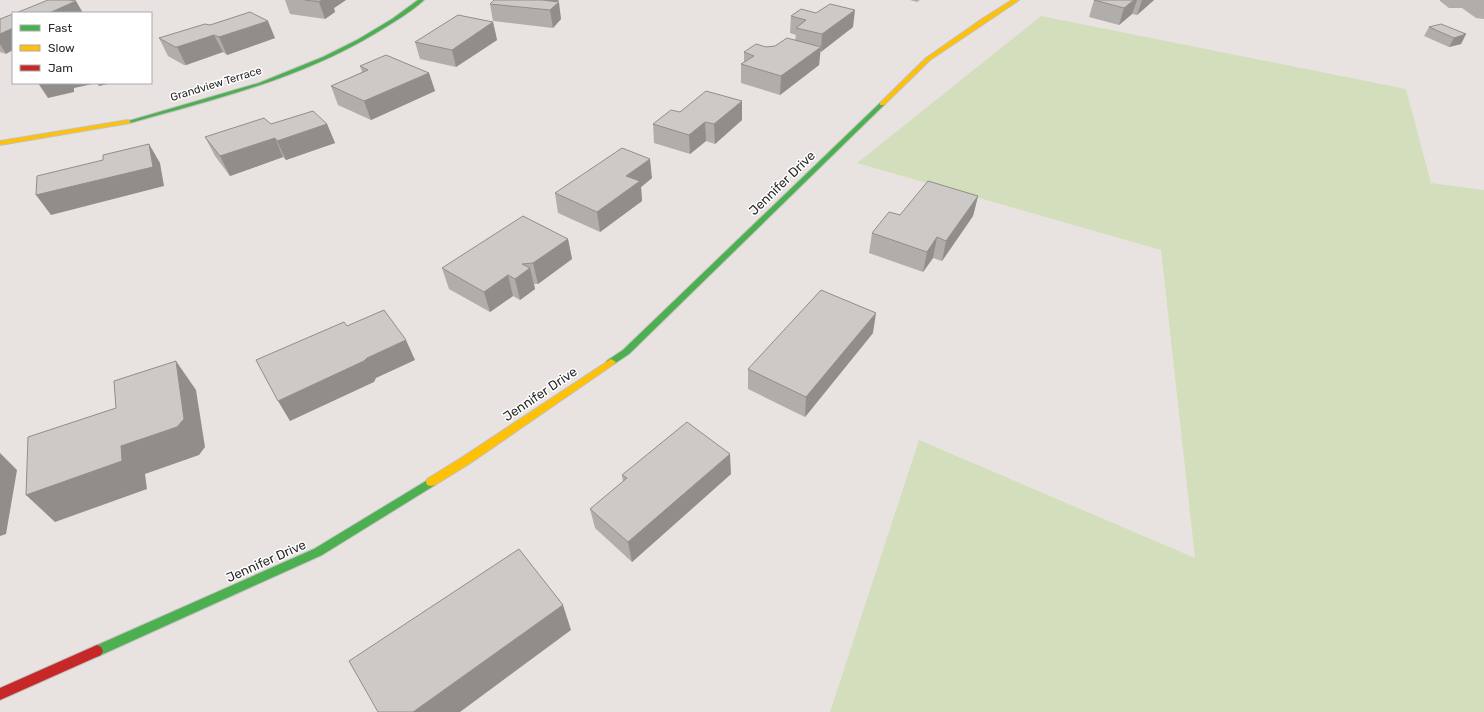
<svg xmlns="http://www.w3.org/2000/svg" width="1484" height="712" font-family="Rubik,sans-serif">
<rect width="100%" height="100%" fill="#e8e3e0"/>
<!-- green -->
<path fill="#d3dfbc" d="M1041 16 1406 89 1431 183 1484 190V712H830L919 440 1195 558 1161 250 857 163Z"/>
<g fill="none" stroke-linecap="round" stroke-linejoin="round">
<!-- fast casing -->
<g stroke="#c2c1c1" stroke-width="2">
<g id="fast">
<path d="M418 0H424C410 13 392 23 376 33 300 79 215 99 130 123L125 122 259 83 323 57 357 40 392 19Z"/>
<path d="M880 103 885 104 629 354 614 364H608L606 362 608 360 623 350Z"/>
<path d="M431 478 435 479 436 482 435 485 322 555 101 655 97 657 93 655 91 651 93 647 314 549Z"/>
</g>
</g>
<!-- slow casing -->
<g stroke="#c2c1c1" stroke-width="2">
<g id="slow">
<path d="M1012 0H1019L930 60 884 105H880V103L926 58 982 19Z"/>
<path d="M128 120 131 122 130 123 0 145V141Z"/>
<path d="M611 359 616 362 614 364 469 464 435 485 431 486 427 485 426 482 427 479 461 458Z"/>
</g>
</g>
<!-- jam casing -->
<g stroke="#c2c1c1" stroke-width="2">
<path id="jam" d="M97 645 101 647 103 651 101 655 0 700V688Z"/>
</g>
<!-- fast -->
<use href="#fast" fill="#4caf50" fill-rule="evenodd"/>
<!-- slow -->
<use href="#slow" fill="#ffc107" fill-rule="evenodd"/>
<!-- jam -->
<use href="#jam" fill="#c62828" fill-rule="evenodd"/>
</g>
<!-- wall -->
<g fill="#b0adab">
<path d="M285 0H346L334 8 335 12 325 19 290 14Z"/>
<path d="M494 0H559L557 2 561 19 553 28 493 21 490 4Z"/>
<path d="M910 0H920L917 2Z"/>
<path d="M1094 0H1154L1137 15 1132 14 1119 25 1089 17Z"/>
<path d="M1440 0H1484V19L1476 18 1462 8H1449L1440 1Z"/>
<path d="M791 16 853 27 820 52 819 65 780 95 741 83V64L744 63V52L775 46 795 40 796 35 790 33Z"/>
<path d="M0 19 6 54 0 52Z"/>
<path d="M493 22 497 40 456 67 420 59 415 42Z"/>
<path d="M210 25 275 38 227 55 223 52 186 65H184L168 56 159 38Z"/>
<path d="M1429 27 1466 34 1461 44 1449 47 1424 36Z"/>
<path d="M360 66 429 73 435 91 371 120 338 105 331 86 362 72Z"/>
<path d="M680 112 742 120 715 144 706 141 690 154 654 143 653 124Z"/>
<path d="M327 124 335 143 286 160 283 157 230 176 215 156 205 137Z"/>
<path d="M652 178 641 187 642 201 600 232 558 213 555 193Z"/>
<path d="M978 196 973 216 942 261 933 258 923 272 869 253 872 233Z"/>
<path d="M568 239 572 259 538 284H534L535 289 520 300 513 296 490 312 449 289 442 268Z"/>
<path d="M873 333 805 417 748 389V369Z"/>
<path d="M731 474 632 562 595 528 590 509 623 482 622 475Z"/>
</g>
<!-- shaded-wall -->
<g fill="#908d8b">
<path d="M322 0H346L334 8 335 12 325 19 319 2Z"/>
<path d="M542 0H559L555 3 559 2 561 19 553 28 550 10Z"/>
<path d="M1134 0H1137L1132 14 1119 25 1124 8Z"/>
<path d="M1142 0H1154L1137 15Z"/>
<path d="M76 1 83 13H49Z"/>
<path d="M855 10 853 27 821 52 822 34Z"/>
<path d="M268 21 275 38 227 55 219 37Z"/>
<path d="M493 22 497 40 456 67 452 50Z"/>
<path d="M13 28V50L6 54 0 44V34Z"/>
<path d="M1466 34 1461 44 1449 47 1454 38Z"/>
<path d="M214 35 223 52 186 65 177 47Z"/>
<path d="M821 47 819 65 780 95 781 76Z"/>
<path d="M429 73 435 91 371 120 364 101Z"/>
<path d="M38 83H113L99 86 97 83 74 88V92L48 98Z"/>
<path d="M742 101V120L715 144 714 124Z"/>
<path d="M705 122 706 141 690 154 689 135Z"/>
<path d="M327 124 335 143 286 160 277 141Z"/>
<path d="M275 138 283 157 230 176 220 156Z"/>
<path d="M149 144 160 163 164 186 51 215 36 195Z"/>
<path d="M650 159 652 178 641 187 642 201 600 232 597 212 626 176Z"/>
<path d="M978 196 973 216 942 261 946 241Z"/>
<path d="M937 237 933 258 923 272 927 252Z"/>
<path d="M568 239 572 259 538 284 533 263Z"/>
<path d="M530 268 535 289 520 300 515 279Z"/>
<path d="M508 275 513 296 490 312 484 292Z"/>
<path d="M876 313 873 333 805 417 806 397Z"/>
<path d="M406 340 415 360 376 378 374 382 290 421 278 401 367 358Z"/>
<path d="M176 361 196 390 205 447 199 455 145 474 147 489 55 522 26 495 121 446Z"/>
<path d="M0 453 17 470 6 534 0 536Z"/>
<path d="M730 454 731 474 632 562 628 542Z"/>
<path d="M563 605 571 630 460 712H413Z"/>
</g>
<!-- building -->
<g fill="#cdc9c7" stroke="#908d8b">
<path d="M48 0H69L76 1 49 13H16Z"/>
<path d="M305 0H322L319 2Z"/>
<path d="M494 0H542L559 2 550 10 490 4Z"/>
<path d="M1094 0H1134L1124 8Z"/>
<path d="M830 4 855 10 822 34 796 28 806 20 791 16 801 9 816 13Z"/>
<path d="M250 12 268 21 219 37 214 35 177 47H175L159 38 205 24 210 25Z"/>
<path d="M13 14V28L0 34V19Z"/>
<path d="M458 15 493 22 452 50 415 42Z"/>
<path d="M1441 24 1466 34 1454 38 1429 27Z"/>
<path d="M787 38 821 47 781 76 741 64 754 56 744 52 756 44 766 47 775 46Z"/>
<path d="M386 55 429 73 364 101 331 86 368 70 360 66Z"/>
<path d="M706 91 742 101 714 124 705 122 689 135 653 124 671 110 680 112Z"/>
<path d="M313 111 327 124 277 141 275 138 220 156 205 137 264 118 271 124Z"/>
<path d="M149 144 153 167 36 195 37 176 103 160V155Z"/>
<path d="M622 148 650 159 626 176 640 181 597 212 555 193Z"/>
<path d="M928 181 978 196 946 241 937 237 927 252 872 233 889 212 900 215Z"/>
<path d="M523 216 568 239 533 263 522 264 530 268 515 279 508 275 484 292 442 268Z"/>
<path d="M821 290 876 313 806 397 748 369Z"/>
<path d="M384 310 406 340 367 358 364 361 278 401 256 360 344 322 347 326Z"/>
<path d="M176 361 184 419 177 427 121 446 122 461 26 495 28 437 116 408 114 381Z"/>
<path d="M687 422 730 454 628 542 590 509 627 478 622 475Z"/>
<path d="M519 549 563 605 413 712H378L349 661Z"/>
</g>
<g text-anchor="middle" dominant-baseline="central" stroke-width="3" stroke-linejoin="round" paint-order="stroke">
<!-- far-street labels -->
<g font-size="11" fill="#2a2a2a" stroke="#fff">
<text transform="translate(216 84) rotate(-17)">Grandview Terrace</text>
</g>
<!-- street labels -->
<g font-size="13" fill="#2a2a2a" stroke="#fff">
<text transform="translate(782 183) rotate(-44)">Jennifer Drive</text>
<text transform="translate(540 394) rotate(-34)">Jennifer Drive</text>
<text transform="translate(266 561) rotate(-24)">Jennifer Drive</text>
</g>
</g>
<!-- legend -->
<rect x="12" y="12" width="140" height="72" fill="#ffffff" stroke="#aaaaaa"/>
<rect x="20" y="25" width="20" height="6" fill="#4caf50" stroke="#aaaaaa"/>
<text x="48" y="32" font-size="12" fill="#2a2a2a">Fast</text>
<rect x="20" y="45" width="20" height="6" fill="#ffc107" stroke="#aaaaaa"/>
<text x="48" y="52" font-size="12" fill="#2a2a2a">Slow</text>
<rect x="20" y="65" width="20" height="6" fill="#c62828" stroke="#aaaaaa"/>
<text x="48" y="72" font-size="12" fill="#2a2a2a">Jam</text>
</svg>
